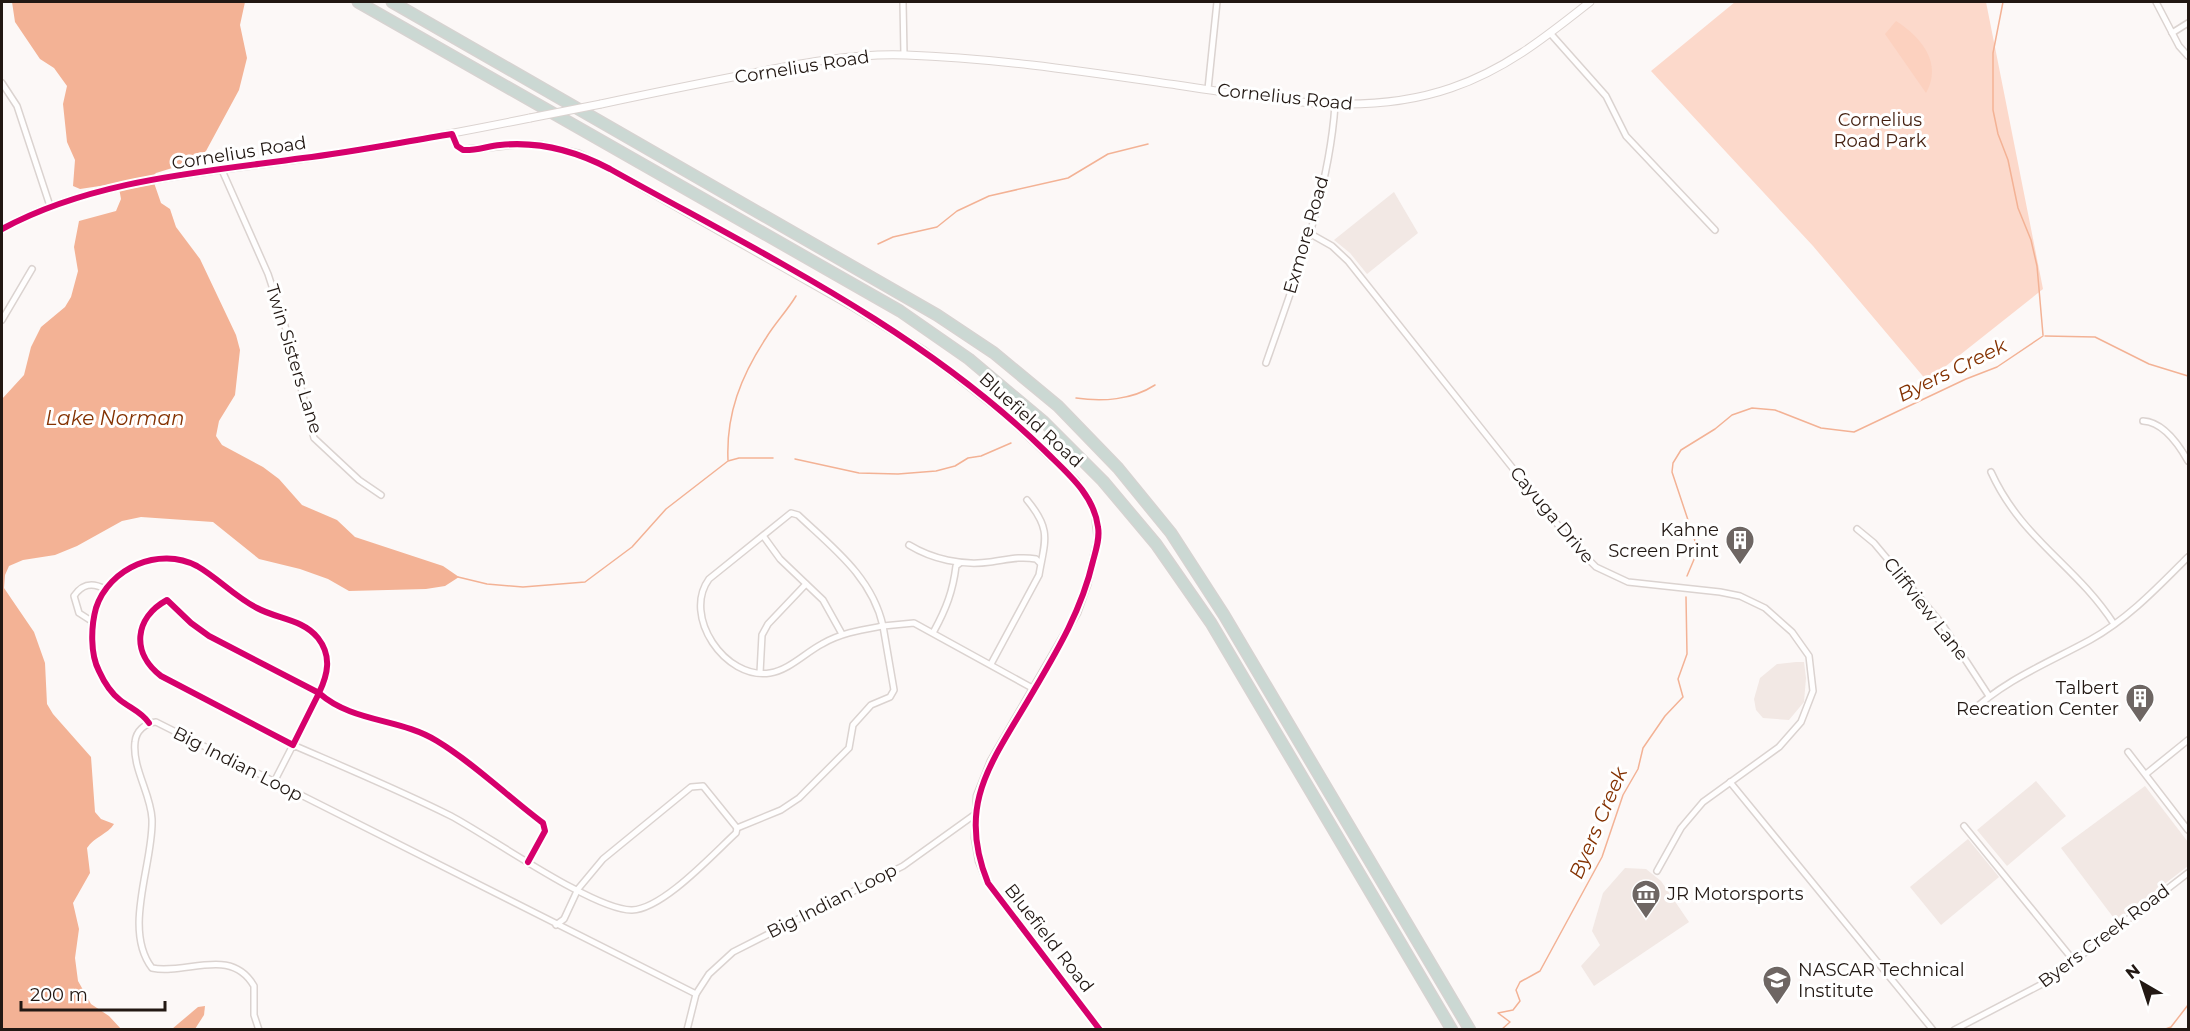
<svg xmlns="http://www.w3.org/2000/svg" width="2190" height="1031" font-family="Montserrat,sans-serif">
<rect width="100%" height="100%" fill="#fcf8f7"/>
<!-- built -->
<g fill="#f2e8e4">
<path d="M1394 192 1418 233 1367 274 1350 253 1334 240Z"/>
<path d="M1796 662H1804L1806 678 1804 702 1789 720 1763 718 1756 710 1754 699 1760 678 1777 664Z"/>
<path d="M2036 781 2066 816 2007 866 1977 830Z"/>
<path d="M2145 786 2188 842V866L2116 921 2061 848Z"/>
<path d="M1968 839 1999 877 1941 925 1910 887Z"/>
<path d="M1625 868 1646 869 1661 881 1689 922 1594 986 1581 966 1600 945 1592 931 1603 893Z"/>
</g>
<!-- green -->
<path fill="#fcd9cb" d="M1735 2H1986L2043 289 1927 381 1813 246 1651 71Z"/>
<!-- forest -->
<path fill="#fcd1bf" d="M1896 21C1921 37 1943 63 1926 93L1885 34Z"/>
<!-- water -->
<g fill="#f3b295">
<path d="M12 2H245L240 25 247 58 239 90 206 151 195 161 156 173 152 177 161 203 170 209 176 227 200 259 236 335 240 350 235 395 219 421 216 436 222 445 263 467 279 479 302 505 337 520 355 537 443 566 459 577 445 586 426 589 349 591 328 579 300 569 259 559 213 522 141 517 122 521 77 546 55 555 23 560 9 566 5 575 4 588 34 632 45 663 47 704 53 714 91 757 95 812 101 819 114 824C108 834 94 837 87 848L90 873 73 903 79 929 75 958 78 981 91 1004 109 1016 121 1029H2V399L24 375 31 347 41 327 65 307 71 297 78 271 74 247 79 221 116 211 121 199 119 188 113 184 80 189 73 186 75 160 67 142 63 104 67 86 54 68 40 59 15 22Z"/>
<path d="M205 1006 204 1015 195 1029H172L198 1007Z"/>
</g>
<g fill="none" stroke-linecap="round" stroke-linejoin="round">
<!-- stream -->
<g stroke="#f3b295" stroke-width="1.5">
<path d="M2003 2 1993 53V110L1998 134 2008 160 2018 208 2031 240 2037 266 2043 335"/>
<path d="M878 244 893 237 937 227 957 211 989 196 1068 178 1108 154 1148 144"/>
<path d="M2045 336 2095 337 2149 364 2188 376"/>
<path d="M1076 398C1102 402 1132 400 1155 385"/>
<path d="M795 459 859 473 898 474 936 471 955 466 968 458 981 456 1011 443"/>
<path d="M728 460C726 414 741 376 766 338 775 323 787 311 796 296"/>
<path d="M1687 576 1698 550 1672 472 1673 463 1681 450 1715 429 1732 415 1752 408 1775 410 1821 428 1854 432 1966 379 1997 367 2043 336"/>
<path d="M458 577 487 584 523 587 585 582 632 547 666 509 728 461 739 458H773"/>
<path d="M1501 1030 1510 1022 1498 1013 1513 1010 1520 1001 1516 990 1520 982 1540 971 1602 857 1623 795 1638 769 1643 748 1665 716 1683 697 1678 679 1687 654 1686 597"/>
<path d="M2163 1030 2171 1027 2188 1005"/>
</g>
<!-- minor casing -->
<g stroke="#dbd3d0" stroke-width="8">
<g id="minor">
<path d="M903 2 904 55"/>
<path d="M2156 2 2179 46 2188 56"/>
<path d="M1550 33 1606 96 1626 136 1715 230"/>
<path d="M2172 33 2188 23"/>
<path d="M2 83 17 106 50 206"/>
<path d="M1208 89 1217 2"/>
<path d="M221 168 268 274 285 326 314 438 359 480 381 495"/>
<path d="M1309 233 1332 246 1348 261 1573 544 1596 567 1628 582 1720 592 1740 596 1765 608 1792 632 1809 656 1813 691 1801 722 1779 747 1703 802 1681 828 1657 871"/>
<path d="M2 320 32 269"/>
<path d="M1266 363C1295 279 1329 194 1335 105"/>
<path d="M2143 421C2164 422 2179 445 2188 461"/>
<path d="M1991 472C2022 540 2075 564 2114 624"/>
<path d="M791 513 798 515C833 548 872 577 883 626 861 630 841 633 822 644 805 653 789 670 770 673 725 680 682 616 709 579Z"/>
<path d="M1857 529 1874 543 1942 624 1989 696"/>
<path d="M764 537 780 559 823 600 842 634"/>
<path d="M909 545C932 559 962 566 990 562 1006 560 1019 556 1036 559L1040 563"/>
<path d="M93 622 79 613 74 596C82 584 92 582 105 589"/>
<path d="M934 631C946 609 953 591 956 566L960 563"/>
<path d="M991 664 1039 575C1045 540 1052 530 1027 500"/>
<path d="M760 673 762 635 768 624 806 584"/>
<path d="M1969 714C2004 680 2048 663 2090 640 2128 619 2158 587 2188 557"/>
<path d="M149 723C142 712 130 708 120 700 111 693 104 682 99 671 90 654 91 626 96 608 109 568 159 546 197 566 218 578 235 597 257 608 277 619 303 619 318 638 332 656 328 674 319 693L209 636 191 623 167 600C134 618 131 653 161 676L293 745 319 693C353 723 400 718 437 741 475 764 508 797 543 823L545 831 528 862"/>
<path d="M2128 752 2188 830"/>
<path d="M2146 774 2188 740"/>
<path d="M274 782 293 745C346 768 399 790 451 816 489 836 595 911 632 910 663 909 713 854 736 833L737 828"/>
<path d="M1730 782 1933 1030"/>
<path d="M1964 826 2074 961"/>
<path d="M556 925 564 919 578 889 603 859 691 787 703 786 737 828 781 810 799 798 849 748 853 725 871 705 890 697 894 690 883 626 914 623 1034 689"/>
<path d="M259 1030 254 1015V986C231 946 187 975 152 968 122 929 154 862 152 819 151 794 132 768 135 742 136 731 145 723 156 722L696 994"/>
<path d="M687 1030 696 994 709 974 733 952 903 866 974 815"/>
<path d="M1954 1030 2048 981 2188 873"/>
</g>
</g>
<!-- tertiary casing -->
<g stroke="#dbd3d0" stroke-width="9">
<g id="tertiary">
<path d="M601 104C652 93 702 83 753 73 803 63 854 53 906 55 996 58 1087 72 1177 85 1268 98 1361 119 1451 88 1505 70 1547 36 1590 2"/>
<path d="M452 134 457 146 463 150 519 144 541 145 579 154 610 169 850 305 923 350 1007 416 1075 480 1088 498 1095 513 1098 539 1087 585 1077 613 991 761 977 796 975 838 979 861 988 883 1100 1030"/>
<path d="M2 229C93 179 204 173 306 158 381 147 456 133 530 118"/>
</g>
</g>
<!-- motorway casing -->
<g stroke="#d6d3d1" stroke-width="13">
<g id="motorway">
<path d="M358 2 900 311 969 359 1044 422 1103 481 1156 544 1211 623 1452 1030"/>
<path d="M392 2 937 315 994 353 1058 406 1118 468 1171 533 1224 615 1470 1030"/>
</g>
</g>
<!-- minor -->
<use href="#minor" stroke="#fffefe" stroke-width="5"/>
<!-- tertiary -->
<use href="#tertiary" stroke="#fffefe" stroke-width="7"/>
<!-- motorway -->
<use href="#motorway" stroke="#cbd8d3" stroke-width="10"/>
<!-- tertiary-bridge casing -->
<g stroke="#dbd3d0" stroke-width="9" stroke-linecap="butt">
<path id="tertiary-bridge" d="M530 118 601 104"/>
</g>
<!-- tertiary-bridge -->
<use href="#tertiary-bridge" stroke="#fffefe" stroke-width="7"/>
<!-- cycleway casing -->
<g stroke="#fff" stroke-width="10">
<g id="cycleway">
<path d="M2 229C92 180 202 172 303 158 353 152 402 142 452 134L457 146 463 150C475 151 488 146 500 145 539 141 576 151 610 169 760 253 920 329 1044 450 1066 472 1094 494 1098 527 1100 538 1096 550 1093 561 1081 613 1054 656 1027 702 989 766 957 807 988 883L1100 1030"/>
<path d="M149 723C142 712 130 708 120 700 111 693 104 682 99 671 90 654 91 626 96 608 109 568 159 546 197 566 218 578 235 597 257 608 277 619 303 619 318 638 332 656 328 674 319 693L209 636 191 623 167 600C134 618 131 653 161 676L293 745 319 693C353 723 400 718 437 741 475 764 508 797 543 823L545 831 528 862"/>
</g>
</g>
<!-- cycleway -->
<use href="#cycleway" stroke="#d6006c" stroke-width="6"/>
</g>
<!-- icons -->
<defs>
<g id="building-pin" transform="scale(1.5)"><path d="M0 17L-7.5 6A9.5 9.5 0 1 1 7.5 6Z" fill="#6e6663" stroke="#fff"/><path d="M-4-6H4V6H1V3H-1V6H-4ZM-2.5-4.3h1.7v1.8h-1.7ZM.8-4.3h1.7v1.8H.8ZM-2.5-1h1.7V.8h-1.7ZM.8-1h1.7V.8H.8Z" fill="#fff"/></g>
<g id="museum-pin" transform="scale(1.5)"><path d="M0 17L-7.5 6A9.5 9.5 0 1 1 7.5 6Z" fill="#6e6663" stroke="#fff"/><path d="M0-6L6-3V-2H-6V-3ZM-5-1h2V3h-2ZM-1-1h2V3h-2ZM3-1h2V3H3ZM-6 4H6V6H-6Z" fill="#fff"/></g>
<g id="school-pin" transform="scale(1.5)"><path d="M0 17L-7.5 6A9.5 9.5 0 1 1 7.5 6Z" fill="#6e6663" stroke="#fff"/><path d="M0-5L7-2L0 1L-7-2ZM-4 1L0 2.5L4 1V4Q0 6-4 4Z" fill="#fff"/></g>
</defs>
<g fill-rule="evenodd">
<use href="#building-pin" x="1740" y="540"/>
<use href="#building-pin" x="2140" y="698"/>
<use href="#museum-pin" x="1646" y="894"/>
<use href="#school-pin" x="1777" y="980"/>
</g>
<g text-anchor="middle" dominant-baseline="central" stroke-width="6" stroke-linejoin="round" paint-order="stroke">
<!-- street labels -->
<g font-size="18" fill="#221813" stroke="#fff">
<text transform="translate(802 67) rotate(-9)">Cornelius Road</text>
<text transform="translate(1285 97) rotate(6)">Cornelius Road</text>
<text transform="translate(239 153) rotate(-9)">Cornelius Road</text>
<text transform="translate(1306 235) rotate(-74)">Exmore Road</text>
<text transform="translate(294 359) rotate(73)">Twin Sisters Lane</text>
<text transform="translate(1031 420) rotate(42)">Bluefield Road</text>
<text transform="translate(1552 515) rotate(50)">Cayuga Drive</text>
<text transform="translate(1926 609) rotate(52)">Cliffview Lane</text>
<text transform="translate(238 764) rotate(27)">Big Indian Loop</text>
<text transform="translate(832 901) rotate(-27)">Big Indian Loop</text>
<text transform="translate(2104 936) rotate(-37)">Byers Creek Road</text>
<text transform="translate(1049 938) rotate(52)">Bluefield Road</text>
</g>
<!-- park labels -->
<g font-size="18" fill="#421e0e" stroke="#fff">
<text x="1880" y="120">Cornelius<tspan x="1880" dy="21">Road Park</tspan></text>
</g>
<!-- poi labels -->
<g font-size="18" fill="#221813" stroke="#fff" text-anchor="end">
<text x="1719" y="530">Kahne<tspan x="1719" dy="21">Screen Print</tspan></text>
<text x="2119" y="688">Talbert<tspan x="2119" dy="21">Recreation Center</tspan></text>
<text x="1667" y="894" text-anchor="start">JR Motorsports</text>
<text x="1798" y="970" text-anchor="start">NASCAR Technical<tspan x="1798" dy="21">Institute</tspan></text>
</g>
<!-- water labels -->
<g font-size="20" font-style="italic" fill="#843202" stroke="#fff">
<text transform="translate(1952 370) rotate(-26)">Byers Creek</text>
<text x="115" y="418">Lake Norman</text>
<text transform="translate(1598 823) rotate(-67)">Byers Creek</text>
</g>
</g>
<!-- border -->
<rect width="2190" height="1031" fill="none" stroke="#221813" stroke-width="6"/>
<!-- north arrow -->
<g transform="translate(2142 983) rotate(321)" stroke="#ffffff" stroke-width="4.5" paint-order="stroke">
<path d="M0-4.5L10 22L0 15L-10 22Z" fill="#221813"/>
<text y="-9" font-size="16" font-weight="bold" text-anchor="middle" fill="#221813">N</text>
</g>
<!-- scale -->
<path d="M21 1001v9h144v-9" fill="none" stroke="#221813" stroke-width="3"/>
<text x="30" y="1001" font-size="18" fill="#221813" stroke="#ffffff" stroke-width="4.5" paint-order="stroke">200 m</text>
</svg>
